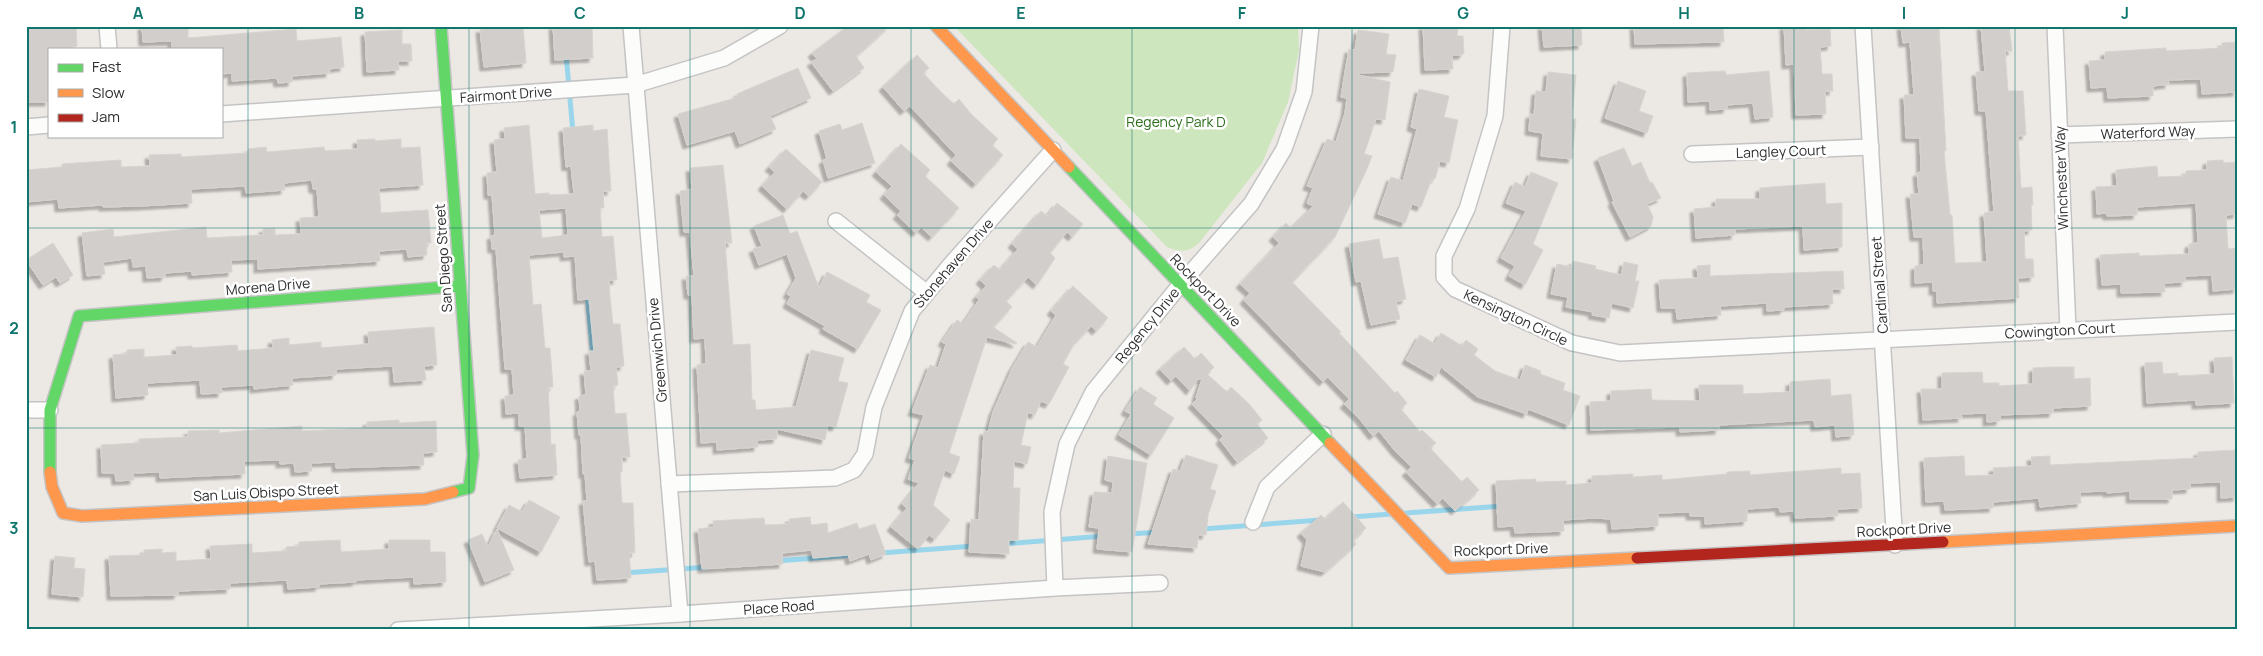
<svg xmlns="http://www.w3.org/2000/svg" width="2263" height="656" font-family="Manrope,sans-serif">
<defs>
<filter id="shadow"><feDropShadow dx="-4" dy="4" stdDeviation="1" flood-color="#0004"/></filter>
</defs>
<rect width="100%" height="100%" fill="#ece8e4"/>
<!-- green -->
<path fill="#cee6be" d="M954 26H1298L1299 50 1288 102 1262 163 1199 243C1188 253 1180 252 1167 247Z"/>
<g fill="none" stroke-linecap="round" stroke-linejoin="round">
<!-- stream -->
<g stroke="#99d6ec" stroke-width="5">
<path d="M566 54 573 133"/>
<path d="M587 293 593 357"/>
<path d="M1406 513 1503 506"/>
<path d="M1352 517 1391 514"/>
<path d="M1202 529 1321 520"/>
<path d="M1130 534 1159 532"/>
<path d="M1003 544 1104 536"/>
<path d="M881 553 974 546"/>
<path d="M776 561 855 555"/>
<path d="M624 573 708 567"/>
</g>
</g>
<!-- building -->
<g fill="#d1cecb" stroke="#d7d4d0" fill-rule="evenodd" filter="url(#shadow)">
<path d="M26 26H76L77 46 72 47V49H49V102H26L28 63Z"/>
<path d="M142 26H188V38L296 29 297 41 341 37 344 67 329 69 330 73 292 76V82L278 83 277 78 232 81V73L221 74V49H172V41L143 42Z"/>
<path d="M508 26H523L526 63 484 67 480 29Z"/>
<path d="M553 26H592L593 58 555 60Z"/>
<path d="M848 26H889L856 56 864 68 833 91 811 62 817 59 812 53Z"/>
<path d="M1423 26H1458L1457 36H1463L1464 53 1462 55H1452L1453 69 1425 70Z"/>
<path d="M1542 26H1581L1582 45 1544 47Z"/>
<path d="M1634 26H1723L1724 42 1635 44Z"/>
<path d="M1784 26H1806V30L1830 29 1831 46 1820 47 1822 74H1832L1833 91H1825L1826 114 1796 115 1794 64 1786 65Z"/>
<path d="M1901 26H1939L1946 151H1944L1950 215H1952L1955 263 1987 262 1984 213 1994 212 1986 111H1979L1976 72H1985L1981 26H2009L2012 51H2005L2008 91H2023L2026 135 2018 136 2021 188 2032 187 2033 205H2031L2032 230 2024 231 2025 259H2033L2034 277 2018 278 2019 298 1937 303V291H1933V282L1915 283V266L1924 265 1923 237H1914L1910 194H1919L1917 173 1921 172 1920 138H1906L1904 95H1914L1910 42 1903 43Z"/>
<path d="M402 30V44H411L412 61H398L399 70 367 72 365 32Z"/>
<path d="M1358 30 1389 34 1386 54 1396 55 1393 72 1358 73V75L1390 82 1385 120 1376 119 1364 154 1372 156 1366 171 1335 237 1292 282 1332 323 1341 332 1339 333 1395 393 1397 391 1407 403 1401 409 1420 432 1422 430 1436 443 1430 448 1462 482 1467 477 1479 490 1455 511 1443 498 1437 504 1406 472 1412 467 1396 452 1379 431 1373 436 1358 417 1344 404 1349 399 1328 377 1323 382 1244 300 1250 293 1240 284 1279 243 1273 237 1286 223 1291 228 1313 206 1307 203 1313 188 1307 186 1327 139 1336 142 1345 113 1347 98 1341 97 1345 72 1349 49 1355 50Z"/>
<path d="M2237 42V92L2202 94 2201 79 2168 80 2169 84 2153 86V96L2108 98 2107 87 2091 88 2089 61 2105 60V52L2166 48V51L2222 48V43Z"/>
<path d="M917 55 929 68 923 73 942 93 954 104 959 99 971 114 998 139 992 145 1003 155 976 184 951 161 956 155 910 106 904 111 883 87Z"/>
<path d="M798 68 811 98 770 116 776 129 740 144 735 131 687 145 678 114 739 97 737 94Z"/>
<path d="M1725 71 1726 75 1769 71 1773 117 1755 119 1753 103 1727 105V109L1710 110V101L1688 102 1687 73Z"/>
<path d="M1548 72 1576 75 1572 119H1576L1572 159 1541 156 1543 133 1529 131 1530 114 1534 115 1536 91 1546 92Z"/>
<path d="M1618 81 1646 91 1639 111 1653 116 1647 133 1605 118Z"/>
<path d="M1419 89 1449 96 1444 117 1458 120 1449 163 1440 161 1435 179 1432 178 1421 207 1412 204 1405 223 1378 214 1391 177 1403 181 1417 129 1411 127Z"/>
<path d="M862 123 875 163 828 178 823 160 827 159 819 131 840 124 842 130Z"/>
<path d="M529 125 535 194 549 193V195L574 194 571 166 566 167 563 128 593 125V131L607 129 611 191H603L604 208H600L602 237 613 236 617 280H609L610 297 613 324H620L624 366 616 367 618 385 613 386 615 414 626 413 630 457H622V472H620L622 503H633L635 553H629L631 578 597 580 595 561 589 562 583 501H587L585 474H583L581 435H579L577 412H580L579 396 586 395 584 371H591L589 351H594L589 299 578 300 575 256 564 257V252L529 255 533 305 541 304 545 348H550L553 387H548L551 445 555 444 557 475 520 478 518 460 527 459 525 426H519V413L506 414 505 396 514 395 512 369H505L496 249H492L491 236 495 235 492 195H488L487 173 497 172 494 140 505 139 504 128ZM566 208 568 235 542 238 539 210Z"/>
<path d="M375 139V141L401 139V148L420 147 423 185 379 188 381 213 428 210 431 243H426L427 255 408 257 407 249 379 251 380 261 258 269V259L231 260 232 272 192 275V271L165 273V277L147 278 146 266 133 267 132 258 103 262 105 274 87 276 82 233 113 229 114 237 206 227 207 238 263 235V229L275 228V235L301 234 300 218 319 217 317 189H313L312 180 284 183 285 190 246 193 245 186 191 189 192 203 142 206 103 207V205L59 208 58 199 26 202V170L62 167V164L121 160V167L150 166 149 155 181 154V157L248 153V149L266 147 267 152 324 147 325 151 358 149 357 140Z"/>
<path d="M901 144 930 170 925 176 959 208 932 237 921 227 916 233 897 215 901 211 884 195 892 186 876 172Z"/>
<path d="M1624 148 1632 166 1641 162 1650 183 1652 182 1661 198 1647 204 1653 217 1651 226 1630 237 1612 202 1614 201 1598 158Z"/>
<path d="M786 149 822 182 809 196 803 191 787 209 762 186 775 172 769 167Z"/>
<path d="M2223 160V163L2237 162V214L2226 215 2228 249 2237 248V289L2213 291 2212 275 2185 276V282L2164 283 2165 292 2121 293V284L2102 285 2100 255 2139 253V256L2189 254V244L2198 243 2196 203 2137 207V215L2107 216 2106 213 2097 214 2096 187 2117 186 2116 170 2157 166 2158 177 2186 176V171L2207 170V161Z"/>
<path d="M723 165 732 243H725L733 345 750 344 752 400H755L756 410 796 407 811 350 844 358 838 381 848 383 836 427 828 425 825 440 777 429V439L757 440 758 447 717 450V442L701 443 697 365 706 364 705 338 694 339 692 295H688L686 276H694L690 232H684L680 191 692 189 690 168Z"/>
<path d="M1531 172 1558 183 1533 244 1543 250 1525 285 1509 276 1515 266 1501 258 1526 211 1506 203 1515 182 1525 187Z"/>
<path d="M1825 183 1826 204 1842 203V247L1804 250 1803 226 1735 229V235L1696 238 1694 209 1716 207V199H1760V188Z"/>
<path d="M1057 203 1083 224 1072 237 1067 232 1050 253 1055 258 1037 285 1028 277 1006 301 1012 307 993 327 1017 343 1016 344 987 337 949 453 960 457 954 474 945 470 933 505 950 520 935 539 929 535 918 549 891 527 907 508 902 504 919 483 908 479 915 460 909 458 924 415 912 412 930 365 938 368 946 344 942 342 957 320 963 324 979 300 976 297 986 286 980 280 994 265 1000 270 1018 249 1012 244 1041 211 1047 216Z"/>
<path d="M783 215 790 234 797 231 819 288 827 272 870 295 866 302 881 310 858 349 823 329 825 326 787 304 791 296 787 294 796 278 787 254 759 265 753 249 762 246 754 226Z"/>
<path d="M1379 239 1383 259 1398 257 1406 299 1396 302 1400 319 1371 325 1361 281 1356 282 1349 244Z"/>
<path d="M53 243 73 275 60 283 56 277 43 285 26 260Z"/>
<path d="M1573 261 1596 266 1595 269 1621 275 1624 262 1638 265 1635 281H1639L1633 308 1612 303 1609 318 1592 315 1593 312 1566 307 1568 297 1551 294 1557 264 1572 267Z"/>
<path d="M1710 265V276L1843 271 1844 289H1832L1833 304 1784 307V310L1767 311V303L1720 306 1721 315 1677 319 1676 308H1661L1659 280 1698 278 1697 266Z"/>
<path d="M1073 286 1108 318 1096 331 1091 326 1074 344 1063 364 1069 367 1049 404 1041 401 1035 415 1028 412 1021 445 1031 447 1027 464 1014 461 1013 488H1020L1018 540H1009V554L969 552 971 519 979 520 984 431 988 432 993 412 1012 369 1028 342 1037 347 1056 315 1051 311Z"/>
<path d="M434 327 437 365 424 366 426 380 394 382 393 366 336 369V375L292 378 293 385 254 389V385L221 387 222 393 201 394 200 380 147 383 148 395 116 398 113 355 127 354V350L144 349V357L177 355 176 347 192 346 193 348 237 345 238 351 273 348 272 340 289 338V345L321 342V348L369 344 368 332Z"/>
<path d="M1441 333 1462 346 1466 340 1478 349 1474 355 1495 371 1520 380 1525 365 1541 371 1540 374 1565 383 1563 390 1580 396 1569 425 1528 409 1527 414 1478 397 1441 367 1436 377 1406 360 1420 335 1435 344Z"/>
<path d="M1184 347 1195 359 1201 353 1214 367 1207 374 1227 392 1231 387 1250 405 1262 420 1257 424 1268 438 1237 462 1220 440 1223 436 1192 404 1197 399 1196 397 1202 379H1198L1190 391 1176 376 1171 381 1160 369Z"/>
<path d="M2232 357 2234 403 2196 405V400L2147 403 2145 363 2162 362 2163 374 2178 373V376L2215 374 2214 358Z"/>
<path d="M2050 367H2074V379L2090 378 2091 406 2053 408V413L2000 415V421L1987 422V413L1961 414 1962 418 1923 420 1921 389H1942V373L1982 372 1983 383H1999V386L2033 384V368Z"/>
<path d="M1830 379 1831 396 1851 394 1854 435 1836 437 1835 425 1815 427 1814 420 1719 425V430L1680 432V427L1591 430 1590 402 1611 401V391L1651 389 1652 400 1700 401 1699 385H1743V394L1790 392V382Z"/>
<path d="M1140 387 1157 398 1153 404 1174 418 1151 455 1119 435 1131 414 1125 411Z"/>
<path d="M399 420V423L436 421 437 452 423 453 424 465 336 468V462L311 463 312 471 295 472 294 463 280 464V460L244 461 245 474 160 478V472L133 473 134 480 116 481 115 473H102L101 445 139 443V439L188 437V431L219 430V433L302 426V431L367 428V422Z"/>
<path d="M2237 450V497L2221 498V482L2190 483V489L2172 490V499H2130V491L2107 493V491L2080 492 2081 503 2040 507 2039 498 1993 502V508L1945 510 1944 501 1926 502 1924 458 1964 456 1965 476 1994 475 1993 468 2032 466 2031 457 2050 456V465L2198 458V452Z"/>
<path d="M1186 455 1218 465 1210 489 1216 491 1208 515 1206 535H1198L1197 548 1148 544 1173 469 1180 471Z"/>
<path d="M1108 456 1147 463 1132 552 1097 549 1099 528 1089 527 1094 492 1112 493 1113 482 1105 480Z"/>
<path d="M1841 468V474L1860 473 1862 508 1837 509 1838 516 1795 518 1794 511 1780 512 1779 507 1747 509V521L1705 524V516H1690V512L1658 513V526L1612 529 1611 519 1594 518 1563 520 1564 531 1515 533 1514 526 1498 527 1496 481 1536 479V482L1566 481V485L1592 483V476L1633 474V477L1662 475V480L1727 474V472L1750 471V475Z"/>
<path d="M529 500 560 517 541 552 497 528 509 505 522 512Z"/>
<path d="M1343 502 1366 528 1353 540 1356 544 1325 572 1301 566 1307 540 1301 533 1321 515 1325 519Z"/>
<path d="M810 517 811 525 827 523 828 533 857 523 859 529 875 524 886 554 871 560 869 554 850 561 848 555 813 558 812 550 782 553 783 564 702 569 698 529 714 527 713 521 764 518 765 525 790 524 789 519Z"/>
<path d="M497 529 514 570 485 582 468 540 482 534 488 547Z"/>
<path d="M340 540 341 552 389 549V540H430V552H445L446 582 414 584V577L356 580V582L319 584V587L288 589 287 580 230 583V589L178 591V595L111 596 109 556 144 555V550L162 549V553L176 552V561L211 559 210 546 252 544V553L286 551V547L299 546V542Z"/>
<path d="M55 556 75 558 74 568 85 569 83 597 52 594Z"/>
</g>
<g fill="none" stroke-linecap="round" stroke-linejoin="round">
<!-- street casing -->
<g stroke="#c5c4c5" stroke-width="18">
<g id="street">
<path d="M107 26 109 49"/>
<path d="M631 26 680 614"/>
<path d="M1502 26 1495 116 1467 209 1444 256V277L1455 289 1572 343 1620 353 2237 322"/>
<path d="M1863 26 1895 545"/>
<path d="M2055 26 2068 330"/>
<path d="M221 114 635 85 724 58 780 26"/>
<path d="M26 127 49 125"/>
<path d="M2059 135 2237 129"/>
<path d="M1692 154 1871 147"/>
<path d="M836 221 927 293"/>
<path d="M26 410H50"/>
<path d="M669 484 835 478 854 470 865 454 874 407 912 311 951 264 1053 150"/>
<path d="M1253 522 1267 487 1323 434"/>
<path d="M1055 588 1052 512 1067 444 1093 392 1180 285 1251 204 1284 149 1304 92 1311 26"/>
<path d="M398 630 680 614 1055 588 1160 583"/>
</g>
</g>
<!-- fast casing -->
<g stroke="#c5c4c5" stroke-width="14">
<g id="fast">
<path d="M441 26 473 455 469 488 453 492"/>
<path d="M1069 167 1330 443"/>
<path d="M50 472V410L79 316 460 286"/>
</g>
</g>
<!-- slow casing -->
<g stroke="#c5c4c5" stroke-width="14">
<g id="slow">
<path d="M936 26 1069 167"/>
<path d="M1330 443 1449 568 1637 558"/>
<path d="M50 472 52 487 63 513 82 516 425 499 453 492"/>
<path d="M1943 542 2237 526"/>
</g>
</g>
<!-- jam casing -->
<g stroke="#c5c4c5" stroke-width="14">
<path id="jam" d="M1637 558 1943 542"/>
</g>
<!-- street -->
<use href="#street" stroke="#fcfcfb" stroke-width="15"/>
<!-- fast -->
<use href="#fast" stroke="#63d668" stroke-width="11"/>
<!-- slow -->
<use href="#slow" stroke="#ff974d" stroke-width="11"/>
<!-- jam -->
<use href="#jam" stroke="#b3261e" stroke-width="11"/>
</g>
<!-- grid -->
<path fill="none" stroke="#0f766e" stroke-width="1" stroke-opacity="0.55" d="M248 26V630M469 26V630M690 26V630M911 26V630M1132 26V630M1352 26V630M1573 26V630M1794 26V630M2015 26V630M26 228H2237M26 428H2237"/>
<g text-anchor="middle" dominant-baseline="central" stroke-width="5" stroke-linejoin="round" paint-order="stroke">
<!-- street labels -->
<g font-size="14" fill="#2e2e2e" stroke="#fff">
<text transform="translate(506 94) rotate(-4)">Fairmont Drive</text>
<text transform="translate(2148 132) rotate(-2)">Waterford Way</text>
<text transform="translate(1781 151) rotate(-2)">Langley Court</text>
<text transform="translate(2061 178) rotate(-92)">Winchester Way</text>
<text transform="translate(443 258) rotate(-94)">San Diego Street</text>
<text transform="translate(953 263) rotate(-49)">Stonehaven Drive</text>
<text transform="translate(1879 285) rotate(-94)">Cardinal Street</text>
<text transform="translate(268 286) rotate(-5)">Morena Drive</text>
<text transform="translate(1206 290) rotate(46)">Rockport Drive</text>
<text transform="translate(1516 317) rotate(25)">Kensington Circle</text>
<text transform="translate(1147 325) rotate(-51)">Regency Drive</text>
<text transform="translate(2060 330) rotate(-3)">Cowington Court</text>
<text transform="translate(657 350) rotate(-95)">Greenwich Drive</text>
<text transform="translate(266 492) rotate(-3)">San Luis Obispo Street</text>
<text transform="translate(1904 529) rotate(-3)">Rockport Drive</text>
<text transform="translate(1501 549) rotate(-2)">Rockport Drive</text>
<text transform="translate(779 607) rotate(-4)">Place Road</text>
</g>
<!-- park labels -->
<g font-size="14" fill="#2c6e1b" stroke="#fff">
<text x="1176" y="121">Regency Park D</text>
</g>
</g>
<!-- border -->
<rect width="2263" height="656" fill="none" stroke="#ffffff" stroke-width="55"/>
<!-- legend -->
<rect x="48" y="48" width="175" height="90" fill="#ffffff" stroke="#ababab"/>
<rect x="58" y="64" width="25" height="8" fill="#63d668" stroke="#ababab"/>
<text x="92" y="72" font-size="15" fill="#2e2e2e">Fast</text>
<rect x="58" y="89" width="25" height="8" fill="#ff974d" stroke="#ababab"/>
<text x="92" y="98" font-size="15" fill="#2e2e2e">Slow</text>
<rect x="58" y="114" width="25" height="8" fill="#b3261e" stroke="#ababab"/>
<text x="92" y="122" font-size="15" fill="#2e2e2e">Jam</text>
<rect x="28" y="28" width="2208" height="600" fill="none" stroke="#0f766e" stroke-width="2"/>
<g font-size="16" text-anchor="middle" font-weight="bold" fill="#0f766e">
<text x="138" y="19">A</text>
<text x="359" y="19">B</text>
<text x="580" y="19">C</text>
<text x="800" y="19">D</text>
<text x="1021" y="19">E</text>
<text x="1242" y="19">F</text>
<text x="1463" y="19">G</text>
<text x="1684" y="19">H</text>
<text x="1904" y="19">I</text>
<text x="2125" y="19">J</text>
<text x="14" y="133">1</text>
<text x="14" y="334">2</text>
<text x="14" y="534">3</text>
</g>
</svg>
